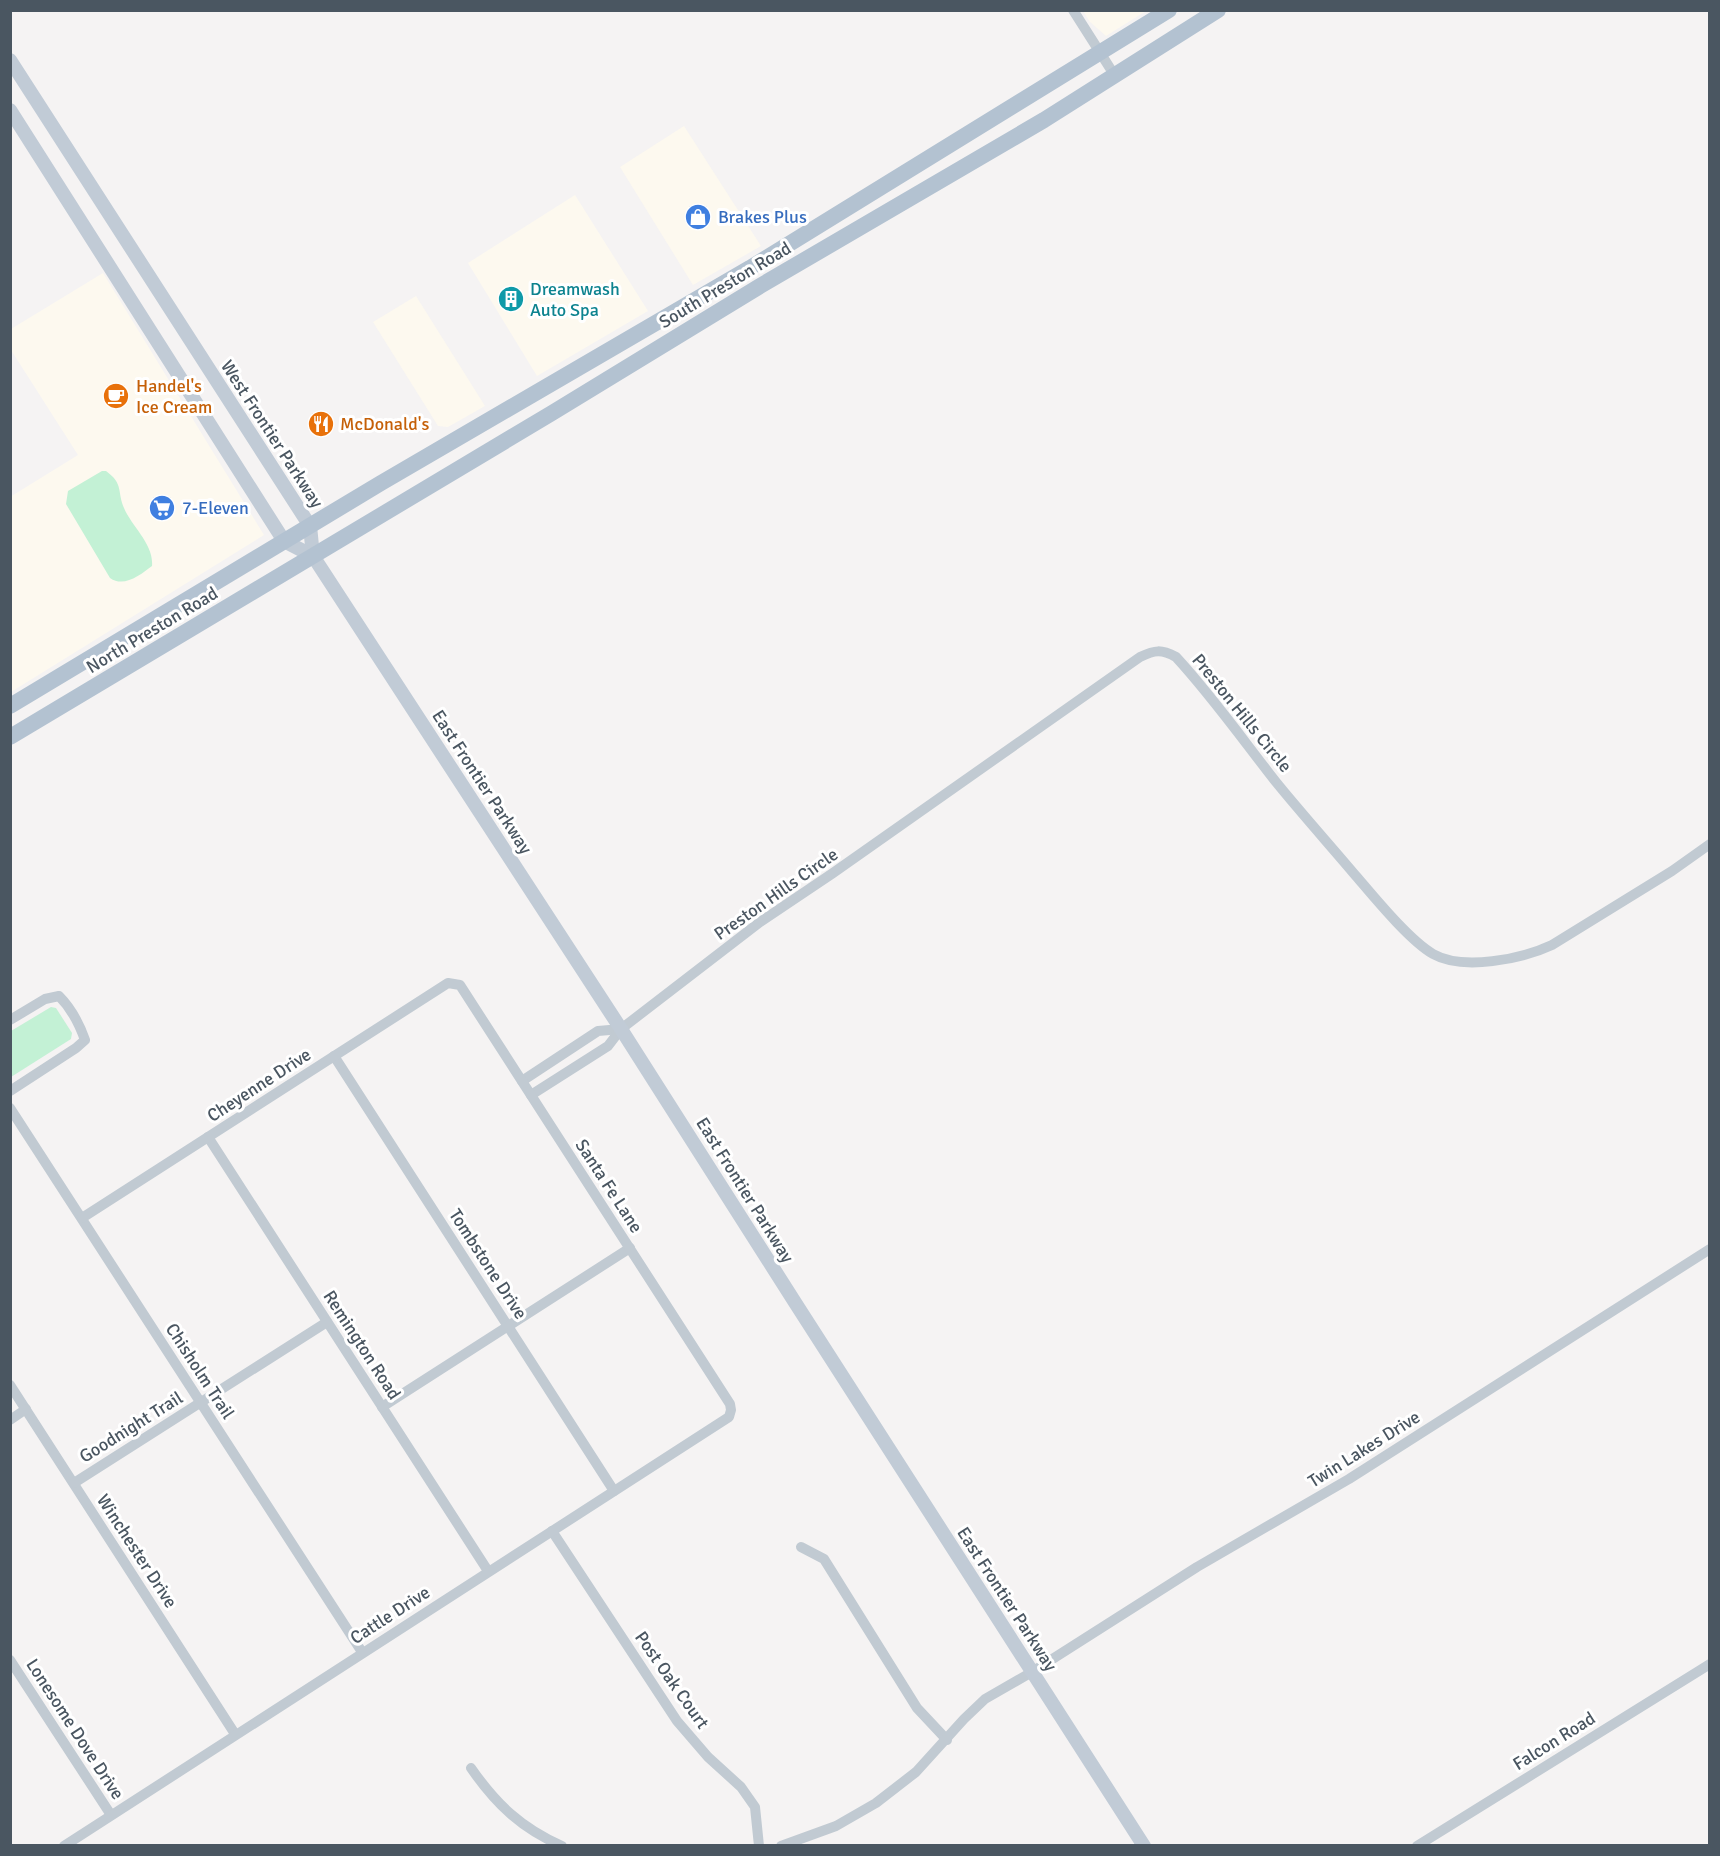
<svg xmlns="http://www.w3.org/2000/svg" width="1720" height="1856" font-family="Signika,sans-serif">
<rect width="100%" height="100%" fill="#f5f3f3"/>
<!-- commercial -->
<g fill="#fdf9ef">
<path d="M1083 11H1146L1106 36 1090 22Z"/>
<path d="M684 126 761 246 693 285 620 167Z"/>
<path d="M575 195 648 311 537 376 468 263Z"/>
<path d="M103 273 264 535 11 692 10 497 78 455 11 350V329Z"/>
<path d="M416 296 485 406 448 427 438 426 373 322Z"/>
</g>
<!-- green -->
<g fill="#c3f1d5">
<path d="M102 471H106C124 484 117 492 124 508 132 527 154 544 152 566 140 575 124 588 110 578L66 504 68 491Z"/>
<path d="M51 1007 56 1008 72 1033 71 1039 11 1077V1031Z"/>
</g>
<g fill="none" stroke-linecap="round" stroke-linejoin="round">
<!-- street -->
<g stroke="#c1cad2" stroke-width="10">
<path d="M1073 10 1115 76"/>
<path d="M10 1020 45 999 59 996C71 1008 79 1023 85 1040L76 1048 10 1091"/>
<path d="M334 1056 614 1491"/>
<path d="M522 1081 598 1031 621 1029"/>
<path d="M531 1095 608 1046 621 1029 760 922 833 873 1140 657C1155 650 1161 649 1176 657 1212 696 1243 740 1276 782 1302 814 1329 844 1356 876 1374 897 1409 940 1433 954 1463 971 1522 959 1552 945L1672 871 1710 844"/>
<path d="M10 1108 362 1652"/>
<path d="M208 1137 488 1571"/>
<path d="M10 1385 235 1734"/>
<path d="M382 1407 630 1248"/>
<path d="M10 1420 26 1409"/>
<path d="M74 1483 327 1322"/>
<path d="M552 1531 677 1721 708 1757 741 1787 755 1807 759 1846"/>
<path d="M801 1547 824 1559 917 1708 947 1740"/>
<path d="M10 1660 111 1815"/>
<path d="M471 1768C496 1804 521 1828 562 1846"/>
<path d="M64 1846 729 1417 731 1410 730 1404 460 985 448 983 82 1218"/>
<path d="M781 1846 836 1826 876 1803 916 1772 964 1719 985 1699 1032 1672 1197 1567 1349 1479 1710 1249"/>
<path d="M1417 1846 1710 1664"/>
</g>
<!-- secondary -->
<g stroke="#c1cbd6" stroke-width="14">
<path d="M10 60 310 526 313 556 621 1029 796 1304 1144 1846"/>
<path d="M10 110 284 541 313 556"/>
</g>
<!-- primary -->
<g stroke="#b3c2d1" stroke-width="16">
<path d="M10 706 381 483 750 268 1169 10"/>
<path d="M10 737 552 413 760 286 1044 120 1218 10"/>
</g>
</g>
<!-- icons -->
<defs>
<g id="shop-disc" transform="scale(1.35)"><circle r="9.5" fill="#3f7fe0" stroke="#fff"/><path d="M-5-2.5h2.3a2.7 3.5 0 0 1 5.4 0H5L5.5 6h-11ZM-1.5-2.5h3a1.5 2.3 0 0 0-3 0Z" fill="#fff"/></g>
<g id="building-disc" transform="scale(1.35)"><circle r="9.5" fill="#0f9aa8" stroke="#fff"/><path d="M-4-6H4V6H1V3H-1V6H-4ZM-2.5-4.3h1.7v1.8h-1.7ZM.8-4.3h1.7v1.8H.8ZM-2.5-1h1.7V.8h-1.7ZM.8-1h1.7V.8H.8Z" fill="#fff"/></g>
<g id="cafe-disc" transform="scale(1.35)"><circle r="9.5" fill="#e8710a" stroke="#fff"/><path d="M-5.5-4.5H6V0H3Q3 3.5 0 3.5H-2.5Q-5.5 3.5-5.5 0ZM3-3.2v2h1.7v-2ZM-6 4.5H4V6H-6Z" fill="#fff"/></g>
<g id="restaurant-disc" transform="scale(1.35)"><circle r="9.5" fill="#e8710a" stroke="#fff"/><path d="M-5-6h1v4h1v-4h1v4h1v-4h1v5L-1.5 .5V6h-2V.5L-5-1ZM5-6V6H3V1.5H1.5Q1.5-4 5-6Z" fill="#fff"/></g>
<g id="supermarket-disc" transform="scale(1.35)"><circle r="9.5" fill="#3f7fe0" stroke="#fff"/><path d="M-6-5.5h2.5l.6 2H6L4.5 2H-2.5L-4.4-4H-6ZM-1.5 3.2a1.3 1.3 0 1 0 .1 0ZM3 3.2a1.3 1.3 0 1 0 .1 0Z" fill="#fff"/></g>
</defs>
<g fill-rule="evenodd">
<use href="#shop-disc" x="698" y="217"/>
<use href="#building-disc" x="511" y="299"/>
<use href="#cafe-disc" x="116" y="396"/>
<use href="#restaurant-disc" x="321" y="424"/>
<use href="#supermarket-disc" x="162" y="508"/>
</g>
<g text-anchor="middle" dominant-baseline="central" stroke-width="6" stroke-linejoin="round" paint-order="stroke">
<!-- shop labels -->
<g font-size="18" fill="#366cbe" stroke="#fff" text-anchor="start">
<text x="718" y="217">Brakes Plus</text>
<text x="182" y="508">7-Eleven</text>
</g>
<!-- street labels -->
<g font-size="18" fill="#4a5661" stroke="#fff">
<text transform="translate(725 285) rotate(-31)">South Preston Road</text>
<text transform="translate(272 434) rotate(57)">West Frontier Parkway</text>
<text transform="translate(152 630) rotate(-31)">North Preston Road</text>
<text transform="translate(1242 713) rotate(51)">Preston Hills Circle</text>
<text transform="translate(482 782) rotate(57)">East Frontier Parkway</text>
<text transform="translate(776 894) rotate(-35)">Preston Hills Circle</text>
<text transform="translate(259 1085) rotate(-33)">Cheyenne Drive</text>
<text transform="translate(609 1186) rotate(57)">Santa Fe Lane</text>
<text transform="translate(745 1190) rotate(58)">East Frontier Parkway</text>
<text transform="translate(488 1264) rotate(57)">Tombstone Drive</text>
<text transform="translate(362 1345) rotate(57)">Remington Road</text>
<text transform="translate(200 1371) rotate(57)">Chisholm Trail</text>
<text transform="translate(131 1427) rotate(-32)">Goodnight Trail</text>
<text transform="translate(1364 1449) rotate(-32)">Twin Lakes Drive</text>
<text transform="translate(137 1551) rotate(57)">Winchester Drive</text>
<text transform="translate(1007 1599) rotate(57)">East Frontier Parkway</text>
<text transform="translate(390 1615) rotate(-33)">Cattle Drive</text>
<text transform="translate(672 1680) rotate(55)">Post Oak Court</text>
<text transform="translate(75 1729) rotate(57)">Lonesome Dove Drive</text>
<text transform="translate(1554 1741) rotate(-32)">Falcon Road</text>
</g>
<!-- culture labels -->
<g font-size="18" fill="#0d838f" stroke="#fff" text-anchor="start">
<text x="530" y="289">Dreamwash<tspan x="530" dy="21">Auto Spa</tspan></text>
</g>
<!-- food labels -->
<g font-size="18" fill="#c56008" stroke="#fff" text-anchor="start">
<text x="136" y="386">Handel's<tspan x="136" dy="21">Ice Cream</tspan></text>
<text x="340" y="424">McDonald's</text>
</g>
</g>
<!-- border -->
<rect width="1720" height="1856" fill="none" stroke="#4a5661" stroke-width="24"/>
</svg>
